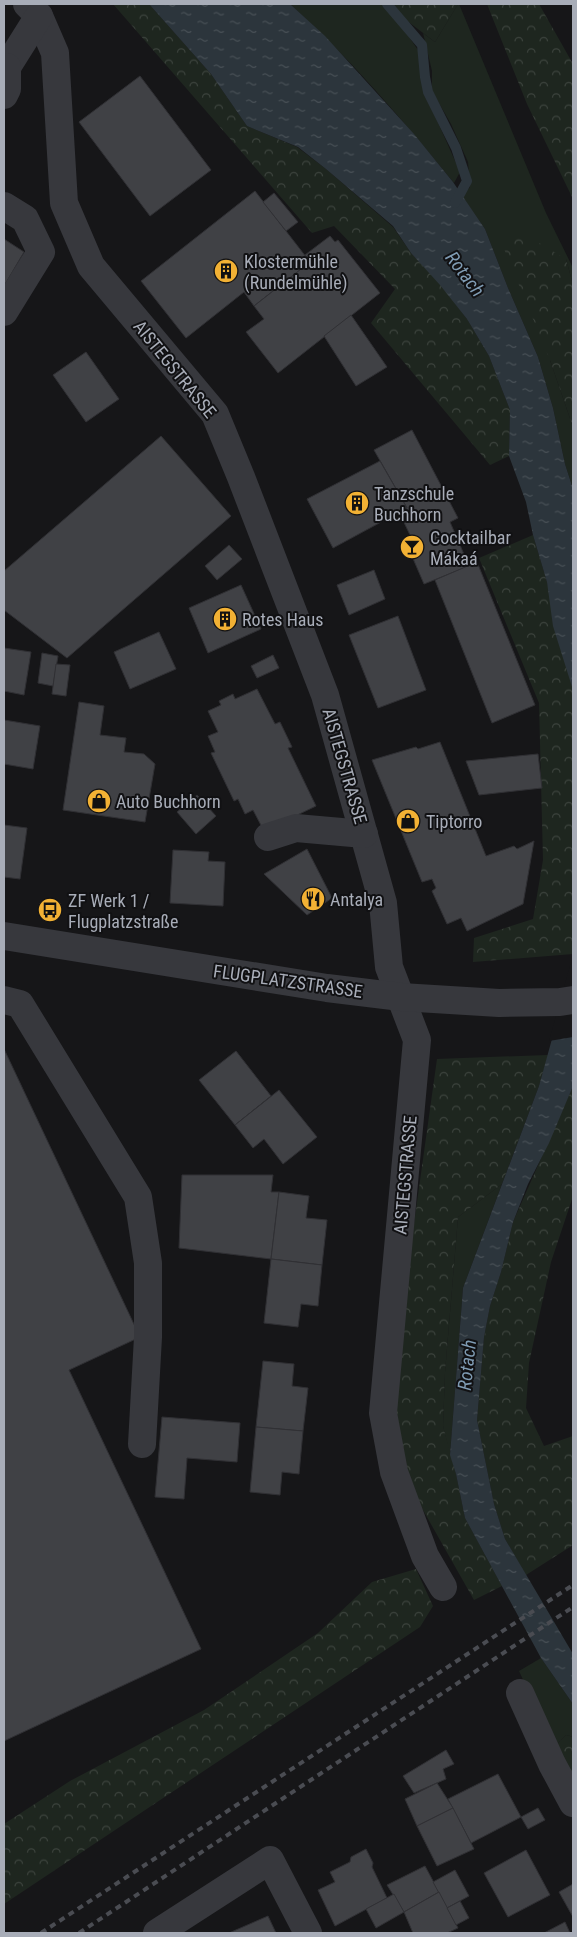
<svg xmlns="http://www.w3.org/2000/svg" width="577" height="1937" font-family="'Roboto Condensed',sans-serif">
<defs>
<pattern id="forest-crowns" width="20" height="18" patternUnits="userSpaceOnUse" patternTransform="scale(1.25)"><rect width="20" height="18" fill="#1e261f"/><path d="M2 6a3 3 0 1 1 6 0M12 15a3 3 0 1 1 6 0" fill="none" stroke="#3c433d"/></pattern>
<pattern id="water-ripples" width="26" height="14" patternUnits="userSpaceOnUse" patternTransform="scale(1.25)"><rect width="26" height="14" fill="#2c353c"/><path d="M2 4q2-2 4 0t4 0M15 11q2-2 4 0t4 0" fill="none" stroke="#485056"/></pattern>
</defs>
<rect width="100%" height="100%" fill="#161618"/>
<!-- grass -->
<g fill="#1e261f">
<path d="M290 4H386L418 50 423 89 460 172 454 183C403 120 350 58 290 4Z"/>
<path d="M458 4H459L546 213 573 268V285L566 259 550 360 573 427V489L565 464 553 408 538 357 508 288 485 229 462 196 470 187 468 162 451 124 432 91V71L423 33 435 42Z"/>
<path d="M502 1184 463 1288 450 1455 443 1426 445 1372 458 1217Z"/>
<path d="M541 1658 573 1704V1737L566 1735 554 1747 519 1671Z"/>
</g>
<!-- forest -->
<g fill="url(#forest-crowns)">
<path d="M113 4H149L211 74 247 126 297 147 326 169 393 227 411 253 440 284 467 319 489 356 510 410 509 456 490 465 371 323 395 289 334 226 312 233Z"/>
<path d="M385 4H458L435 42Z"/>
<path d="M487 4H539L573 64V199L527 104Z"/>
<path d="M497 232 536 241 566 259 573 285V427L550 360Z"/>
<path d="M533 535 547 582 573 690V954L473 962 474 938 533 919 543 860 539 703 479 558Z"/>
<path d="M548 1055 539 1086 502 1184 458 1217 445 1372 443 1426 456 1474 465 1518 502 1586 474 1600 402 1473 395 1388 407 1274 437 1059Z"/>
<path d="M573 1086V1196L551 1262 529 1363 526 1408 544 1446 573 1436V1528L572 1529 573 1545 526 1575 505 1539 494 1504 477 1420 484 1337 490 1306 501 1272 513 1222Z"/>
<path d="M416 1569 433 1606 420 1627 4 1904V1824L70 1781 204 1710 318 1633 372 1582Z"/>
<path d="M566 1735 573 1737V1784L554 1747Z"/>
</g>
<!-- water -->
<g fill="url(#water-ripples)">
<path d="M149 4H290L325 36 414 134 453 182 485 229 508 288 538 357 553 408 565 464 573 489V690L553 626 547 582 533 535 526 502 509 456 510 410 489 356 467 319 440 285 411 253 393 226 326 169 298 147 247 126 211 74Z"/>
<path d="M573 963V1086L549 1143 528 1184 513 1222 501 1272 490 1306 484 1337 477 1420 494 1504 505 1539 573 1654V1704L541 1658 465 1518 456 1474 450 1455 463 1288 539 1086Z"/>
</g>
<!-- pier -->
<path fill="#161618" d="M573 960V1037L549 1041 571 962Z"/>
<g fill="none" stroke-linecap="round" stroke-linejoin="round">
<!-- stream -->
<path stroke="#2c353c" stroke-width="10" d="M387 4 422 45 425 77 428 92 456 148 467 181 455 203"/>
</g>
<!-- building -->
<g fill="#404145" stroke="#303034">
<path d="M140 76 211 170 150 216 79 122Z"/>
<path d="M255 191 310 262 254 306 244 292 186 338 141 281Z"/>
<path d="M274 193 298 222 286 231 263 202Z"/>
<path d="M330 236 335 242 338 240 380 293 278 373 246 332 264 319 254 306 310 262 305 255Z"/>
<path d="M4 239 24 252 4 286Z"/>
<path d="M351 315 387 367 356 386 324 336Z"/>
<path d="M86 352 119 399 86 422 53 375Z"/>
<path d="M412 430 458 518 450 522 469 566 424 584 405 540 411 537 399 512 407 508 374 450Z"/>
<path d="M161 436 231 516 67 658 4 610V571Z"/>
<path d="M380 461 407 508 333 548 307 499Z"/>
<path d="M229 545 242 559 217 580 205 566Z"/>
<path d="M477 562 535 705 492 723 435 580Z"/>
<path d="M374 570 385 599 349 615 337 585Z"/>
<path d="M241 585 261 629 208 653 189 608Z"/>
<path d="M398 616 426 690 378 708 349 635Z"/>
<path d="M159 632 176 669 130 689 114 652Z"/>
<path d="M4 648 31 652 24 695 4 691Z"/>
<path d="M42 653 58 656 53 686 38 683Z"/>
<path d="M273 655 279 668 257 678 251 666Z"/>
<path d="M56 664 70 665 66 696 52 694Z"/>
<path d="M257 689 275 724 280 722 292 747 288 748 316 806 264 831 253 810 245 814 238 799 234 801 211 753 215 752 208 736 218 732 208 711 221 705 219 701 233 694 235 699Z"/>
<path d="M79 702 104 706 100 735 126 738 124 752 144 754 155 764 145 822 63 810Z"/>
<path d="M4 720 40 726 33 769 4 764Z"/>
<path d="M440 742 486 856 514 846 517 849 534 841 523 904 467 931 461 918 447 924 432 891 436 888 432 879 422 882 372 760 416 747 418 749Z"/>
<path d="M538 754 542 788 479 795 466 761Z"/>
<path d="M197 795 216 816 196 834 177 812Z"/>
<path d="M4 825 27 828 20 879 4 877Z"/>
<path d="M307 849 332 898 307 915 264 874Z"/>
<path d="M173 850 209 852 208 861 225 862 223 906 170 903Z"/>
<path d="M4 1049 140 1337 69 1370 201 1649 4 1741Z"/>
<path d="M236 1051 271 1096 235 1125 199 1080Z"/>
<path d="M279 1090 317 1137 283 1164 264 1139 253 1148 235 1125Z"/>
<path d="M182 1175H273L271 1192H279L271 1259 179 1248Z"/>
<path d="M279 1192 309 1196 306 1218 327 1220 322 1265 271 1259Z"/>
<path d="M271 1259 322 1265 318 1306 301 1304 298 1327 264 1323Z"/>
<path d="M263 1361 294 1364 292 1386 308 1388 303 1431 256 1427Z"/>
<path d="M162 1417 240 1423 237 1462 187 1458 184 1499 155 1497Z"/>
<path d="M256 1427 303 1431 299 1474 282 1472 280 1495 250 1492Z"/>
<path d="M446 1750 454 1764 443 1769 446 1779 414 1793 403 1776Z"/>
<path d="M498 1774 521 1817 471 1843 448 1799Z"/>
<path d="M437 1783 453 1808 417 1826 405 1799Z"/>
<path d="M453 1808 474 1849 437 1866 417 1826Z"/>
<path d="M538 1808 545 1820 528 1829 521 1817Z"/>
<path d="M366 1849 373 1863 372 1867 387 1898 335 1926 318 1890 335 1882 330 1872 350 1862 351 1857Z"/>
<path d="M526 1850 550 1895 508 1917 484 1873Z"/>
<path d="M425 1866 439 1892 404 1912 387 1885Z"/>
<path d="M455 1870 469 1896 447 1908 433 1882Z"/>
<path d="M573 1884V1917L559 1892Z"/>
<path d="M439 1892 458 1928 447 1933H413L404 1912Z"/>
<path d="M394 1894 404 1912 376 1928 366 1909Z"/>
<path d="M460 1901 469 1918 456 1925 447 1908Z"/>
<path d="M268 1916 276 1933H229Z"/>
<path d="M565 1922 570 1933H544Z"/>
</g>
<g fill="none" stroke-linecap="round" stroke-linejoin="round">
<!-- minor -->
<g stroke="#37383d" stroke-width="28">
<path d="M27 4 39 16 55 53 64 203 91 266 215 414 241 477 325 695 383 903 389 967 417 1040 383 1413 394 1472 425 1556 443 1587"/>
<path d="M7 67 39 16"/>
<path d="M4 69 7 67V89L4 95"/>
<path d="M4 206 25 219 41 252 4 312"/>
<path d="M268 837 296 828 364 834"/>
<path d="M4 936 327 988 401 997 499 1003 560 1002 573 1000"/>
<path d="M4 1000 20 1004 138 1197 148 1263V1337L142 1444"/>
<path d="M520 1693 552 1764 573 1803"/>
<path d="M157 1933 270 1860 308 1933"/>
</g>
<!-- rail -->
<g stroke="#4a4c52" stroke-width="4" stroke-dasharray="6 5" stroke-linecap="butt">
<path d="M41 1933 573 1585"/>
<path d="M79 1933 573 1607"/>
</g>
</g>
<!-- icons -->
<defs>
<g id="building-disc" transform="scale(1.25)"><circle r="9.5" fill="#f2b134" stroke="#111113"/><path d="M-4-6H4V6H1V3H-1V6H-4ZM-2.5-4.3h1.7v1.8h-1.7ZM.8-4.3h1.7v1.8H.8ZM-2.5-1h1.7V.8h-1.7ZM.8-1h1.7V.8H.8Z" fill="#111"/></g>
<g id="bar-disc" transform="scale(1.25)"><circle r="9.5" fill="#f2b134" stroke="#111113"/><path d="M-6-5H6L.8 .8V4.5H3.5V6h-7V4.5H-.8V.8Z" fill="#111"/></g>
<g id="shop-disc" transform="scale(1.25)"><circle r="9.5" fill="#f2b134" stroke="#111113"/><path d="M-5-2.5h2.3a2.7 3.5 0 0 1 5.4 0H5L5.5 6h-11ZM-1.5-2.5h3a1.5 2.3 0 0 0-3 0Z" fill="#111"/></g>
<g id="restaurant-disc" transform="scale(1.25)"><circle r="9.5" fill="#f2b134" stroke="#111113"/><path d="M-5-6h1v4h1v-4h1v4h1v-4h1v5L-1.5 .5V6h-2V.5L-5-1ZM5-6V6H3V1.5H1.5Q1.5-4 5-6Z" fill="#111"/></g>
<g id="bus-disc" transform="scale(1.25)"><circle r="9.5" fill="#f2b134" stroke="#111113"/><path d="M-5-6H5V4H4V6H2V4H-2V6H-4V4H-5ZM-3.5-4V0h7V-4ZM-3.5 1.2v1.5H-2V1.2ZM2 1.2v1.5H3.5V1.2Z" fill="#111"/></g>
</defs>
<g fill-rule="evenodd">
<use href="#building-disc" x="226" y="271"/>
<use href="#building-disc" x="357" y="503"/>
<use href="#bar-disc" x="412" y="547"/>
<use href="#building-disc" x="225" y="619"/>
<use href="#shop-disc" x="99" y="801"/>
<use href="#shop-disc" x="408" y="821"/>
<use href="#restaurant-disc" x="313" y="899"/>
<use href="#bus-disc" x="50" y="910"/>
</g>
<g text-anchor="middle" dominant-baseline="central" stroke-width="4" stroke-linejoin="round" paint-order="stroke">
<!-- poi labels -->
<g font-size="18" fill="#a8adb8" stroke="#111113" text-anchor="start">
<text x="244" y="261">Klostermühle<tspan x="244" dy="21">(Rundelmühle)</tspan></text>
<text x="374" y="493">Tanzschule<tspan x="374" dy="21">Buchhorn</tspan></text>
<text x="430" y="537">Cocktailbar<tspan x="430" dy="21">Mákaá</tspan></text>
<text x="242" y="619">Rotes Haus</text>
<text x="116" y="801">Auto Buchhorn</text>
<text x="426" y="821">Tiptorro</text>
<text x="330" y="899">Antalya</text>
<text x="68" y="900">ZF Werk 1 /<tspan x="68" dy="21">Flugplatzstraße</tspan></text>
</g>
<!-- street labels -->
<g font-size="18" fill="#a8adb8" stroke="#111113">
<text transform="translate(175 369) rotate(51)">AISTEGSTRASSE</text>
<text transform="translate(345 766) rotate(74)">AISTEGSTRASSE</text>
<text transform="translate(288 981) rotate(8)">FLUGPLATZSTRASSE</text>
<text transform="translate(405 1175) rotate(-85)">AISTEGSTRASSE</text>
</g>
<!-- water labels -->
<g font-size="19" font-style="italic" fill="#7f9bb3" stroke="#111113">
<text transform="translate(465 274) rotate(53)">Rotach</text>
<text transform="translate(467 1365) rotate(-84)">Rotach</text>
</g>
</g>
<!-- border -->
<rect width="577" height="1937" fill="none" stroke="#a8adb8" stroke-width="10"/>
</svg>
